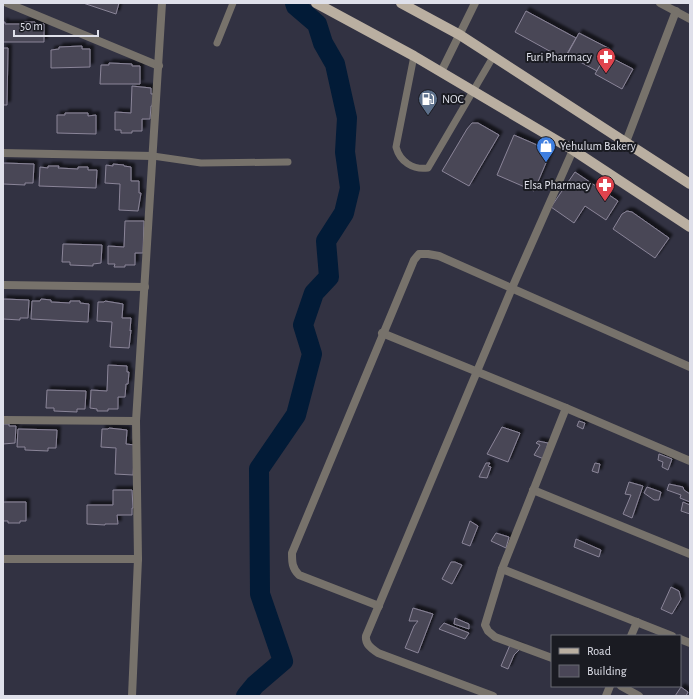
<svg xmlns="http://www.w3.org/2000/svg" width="693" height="699" font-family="'Alegreya Sans',sans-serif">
<defs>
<filter id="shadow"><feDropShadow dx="3.5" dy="-3.5" stdDeviation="1" flood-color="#0009"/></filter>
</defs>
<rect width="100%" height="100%" fill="#323242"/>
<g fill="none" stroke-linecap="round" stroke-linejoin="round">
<!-- river -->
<path stroke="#021b37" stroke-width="20" d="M246 696 255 685 283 661 260 594 259 469 296 415 312 354 303 325 314 293 329 277 326 241 344 213 350 188 345 152 347 118 335 64 323 43 317 24 296 6 295 3"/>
</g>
<!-- building -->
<g fill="#4a4657" stroke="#8a8598" filter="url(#shadow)">
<path d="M83 3H119L116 14Z"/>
<path d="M526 11 576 38 564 59 515 32Z"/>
<path d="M3 22H5V24H24V22H35V24H44V42H3Z"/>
<path d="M579 33 610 49 597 71 567 55Z"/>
<path d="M82 46V49H90V67L51 68V50L59 49V47Z"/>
<path d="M3 48H8L7 105H3Z"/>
<path d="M606 55 633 69 622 89 595 74Z"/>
<path d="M109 63 132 64V66H140V84H100L101 65H109Z"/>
<path d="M132 86 151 88V94H154L152 106H151L150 119H142V131H132V133H121V130H115V112L131 113Z"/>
<path d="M65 113H88V116L96 115V134L57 133V115H65Z"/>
<path d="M472 123H478L499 135 469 186 442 171 467 129Z"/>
<path d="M514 135 551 151 534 191 497 175Z"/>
<path d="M3 163 34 164 33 183H25V185L3 184Z"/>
<path d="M113 164 124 165V166L131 167V181H139V193H141L138 211 119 210 120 184 105 183 106 165 113 166Z"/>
<path d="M48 166H59L58 168 78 169V167H88V170H97L96 188 39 186 40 167 48 168Z"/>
<path d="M575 172 618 201 606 220 585 206 574 223 551 207Z"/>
<path d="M627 211 632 212 669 238 655 258 613 229 622 214Z"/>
<path d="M125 221H144L143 253H135V265H125V267H114L115 264H108V246L124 247Z"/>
<path d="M63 244 102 245 101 263 93 264V266L70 265V262H62Z"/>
<path d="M3 299 29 300 28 318H20V320L3 319Z"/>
<path d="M41 299 51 300V302L70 303V301H80V303L89 304 88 322 31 319 32 301H40Z"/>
<path d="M105 301 123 304 122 318H131L130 331 131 330 129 348 110 347 112 322 97 321 98 302H104Z"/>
<path d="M108 365 127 366V372H129L128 384H126L125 397H118V409H108V411H97V409L90 408 91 390 107 391Z"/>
<path d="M47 390 86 391 85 409H77V412L54 411V408H46Z"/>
<path d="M579 421 585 423 583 429 577 426Z"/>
<path d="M3 424H9V426H16L15 443 3 444Z"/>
<path d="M502 427 520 433 508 462 487 454Z"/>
<path d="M109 428 127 430 126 444 135 445 133 475 115 474 116 448 101 447 102 429H108Z"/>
<path d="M18 429 57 430 56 448H48V451L25 450V447H17Z"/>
<path d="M538 441 548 443 544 459 534 455 540 445 536 443Z"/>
<path d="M659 454 672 459 668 470 662 467 663 462 658 460Z"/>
<path d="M486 463H490L488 466 491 467 487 478 479 477Z"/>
<path d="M595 463 600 464 598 473 592 471Z"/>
<path d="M629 482 643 486 632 518 623 514 631 495 625 494Z"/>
<path d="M669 484 683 487 684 490 690 494V502L680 498 681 495 667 490Z"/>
<path d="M647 487 661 492 659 500H654L644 493Z"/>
<path d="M113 490H132L133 508H132V515H117L118 524H105V525L87 524V505H113Z"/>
<path d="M3 502H26V521H20V523H8V521H3Z"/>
<path d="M683 502 690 505V514L681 511Z"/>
<path d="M470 521 478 526 470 546 462 543Z"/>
<path d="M496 533 509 537 506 548 491 541Z"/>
<path d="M576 539 601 550 599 557 574 547Z"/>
<path d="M451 562H455L462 565 452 584 442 579Z"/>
<path d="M671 587 679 591 681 599 672 614 661 609Z"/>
<path d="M413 608 433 614 418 653 405 648 414 626 418 621H409Z"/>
<path d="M455 618 469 624V629L454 624Z"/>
<path d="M444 623 469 633 465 639 439 629Z"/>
<path d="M510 645 521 648 514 655 508 669 501 666Z"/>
<path d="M681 687 688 692 686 696H675Z"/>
</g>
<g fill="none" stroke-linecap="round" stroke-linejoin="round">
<!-- service -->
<g stroke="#77726b" stroke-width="7">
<path d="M217 43 233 3"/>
<path d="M414 56 396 147C400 162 413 170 428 168L493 57"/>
<path d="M153 156 201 163 288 162"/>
</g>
<!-- minor -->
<g stroke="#77726b" stroke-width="8">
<path d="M7 3 159 66"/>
<path d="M660 3 690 19"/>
<path d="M441 72 475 3"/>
<path d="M626 142 676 11"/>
<path d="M3 153 153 156"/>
<path d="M3 285 145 287"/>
<path d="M382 333 566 408 690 461"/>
<path d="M3 420 136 421"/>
<path d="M533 490 690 554"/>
<path d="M3 559H138"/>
<path d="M502 569 672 636"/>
<path d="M379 606 299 575C292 568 292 562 292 553L414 260 419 254H428L439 256 690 367"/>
<path d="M631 636 637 622"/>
<path d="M680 639 690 643"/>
<path d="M552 658 495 637 488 631 485 625 502 569 566 408"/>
<path d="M621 686 639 696"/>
<path d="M132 696 138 559 136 421 162 3"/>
<path d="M493 696 378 653C371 648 365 644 366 636L512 288 573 150"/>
<path d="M606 696 610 686"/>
</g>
<!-- primary -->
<g stroke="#baafa1" stroke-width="10">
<path d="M316 3 414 56 573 150 690 227"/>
<path d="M401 3 460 35 690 184"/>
</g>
</g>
<!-- icons -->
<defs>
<g id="pharmacy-pin" transform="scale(1)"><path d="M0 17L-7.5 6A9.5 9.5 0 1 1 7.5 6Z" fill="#e0444e" stroke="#1a1b22"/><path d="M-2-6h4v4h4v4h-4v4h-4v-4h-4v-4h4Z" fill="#fff"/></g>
<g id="fuel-pin" transform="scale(1)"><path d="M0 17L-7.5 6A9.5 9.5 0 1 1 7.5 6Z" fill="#5c6f8a" stroke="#1a1b22"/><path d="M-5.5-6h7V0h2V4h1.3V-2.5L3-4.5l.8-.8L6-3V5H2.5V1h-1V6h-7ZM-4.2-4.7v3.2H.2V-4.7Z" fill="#fff"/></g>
<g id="shop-pin" transform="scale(1)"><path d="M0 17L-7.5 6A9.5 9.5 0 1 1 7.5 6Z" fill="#3f7fe0" stroke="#1a1b22"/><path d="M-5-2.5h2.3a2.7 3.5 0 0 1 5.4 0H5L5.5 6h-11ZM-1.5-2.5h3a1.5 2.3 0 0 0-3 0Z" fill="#fff"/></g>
</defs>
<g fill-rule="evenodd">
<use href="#pharmacy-pin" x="606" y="57"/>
<use href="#fuel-pin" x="428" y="99"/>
<use href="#shop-pin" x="546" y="146"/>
<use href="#pharmacy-pin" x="605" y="185"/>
</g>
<g text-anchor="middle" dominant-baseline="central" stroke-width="4" stroke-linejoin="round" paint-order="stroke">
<!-- poi labels -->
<g font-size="12" fill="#dfe0ea" stroke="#1a1b22" text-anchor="end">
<text x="592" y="57">Furi Pharmacy</text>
<text x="442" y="99" text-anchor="start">NOC</text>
<text x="560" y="146" text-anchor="start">Yehulum Bakery</text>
<text x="591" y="185">Elsa Pharmacy</text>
</g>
</g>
<!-- border -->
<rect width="693" height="699" fill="none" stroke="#dfe0ea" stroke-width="8"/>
<!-- legend -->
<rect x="551" y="635" width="130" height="52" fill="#1a1b22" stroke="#696a72"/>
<rect x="559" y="648" width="20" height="6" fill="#baafa1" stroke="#696a72"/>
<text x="587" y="655" font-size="12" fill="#dfe0ea">Road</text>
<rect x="559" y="665" width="20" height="12" fill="#4a4657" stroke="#696a72"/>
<text x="587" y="675" font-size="12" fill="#dfe0ea">Building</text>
<!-- scale -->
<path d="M14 30v6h84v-6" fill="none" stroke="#dfe0ea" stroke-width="2"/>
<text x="20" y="30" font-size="12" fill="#dfe0ea" stroke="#1a1b22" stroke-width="3" paint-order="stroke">50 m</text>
</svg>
